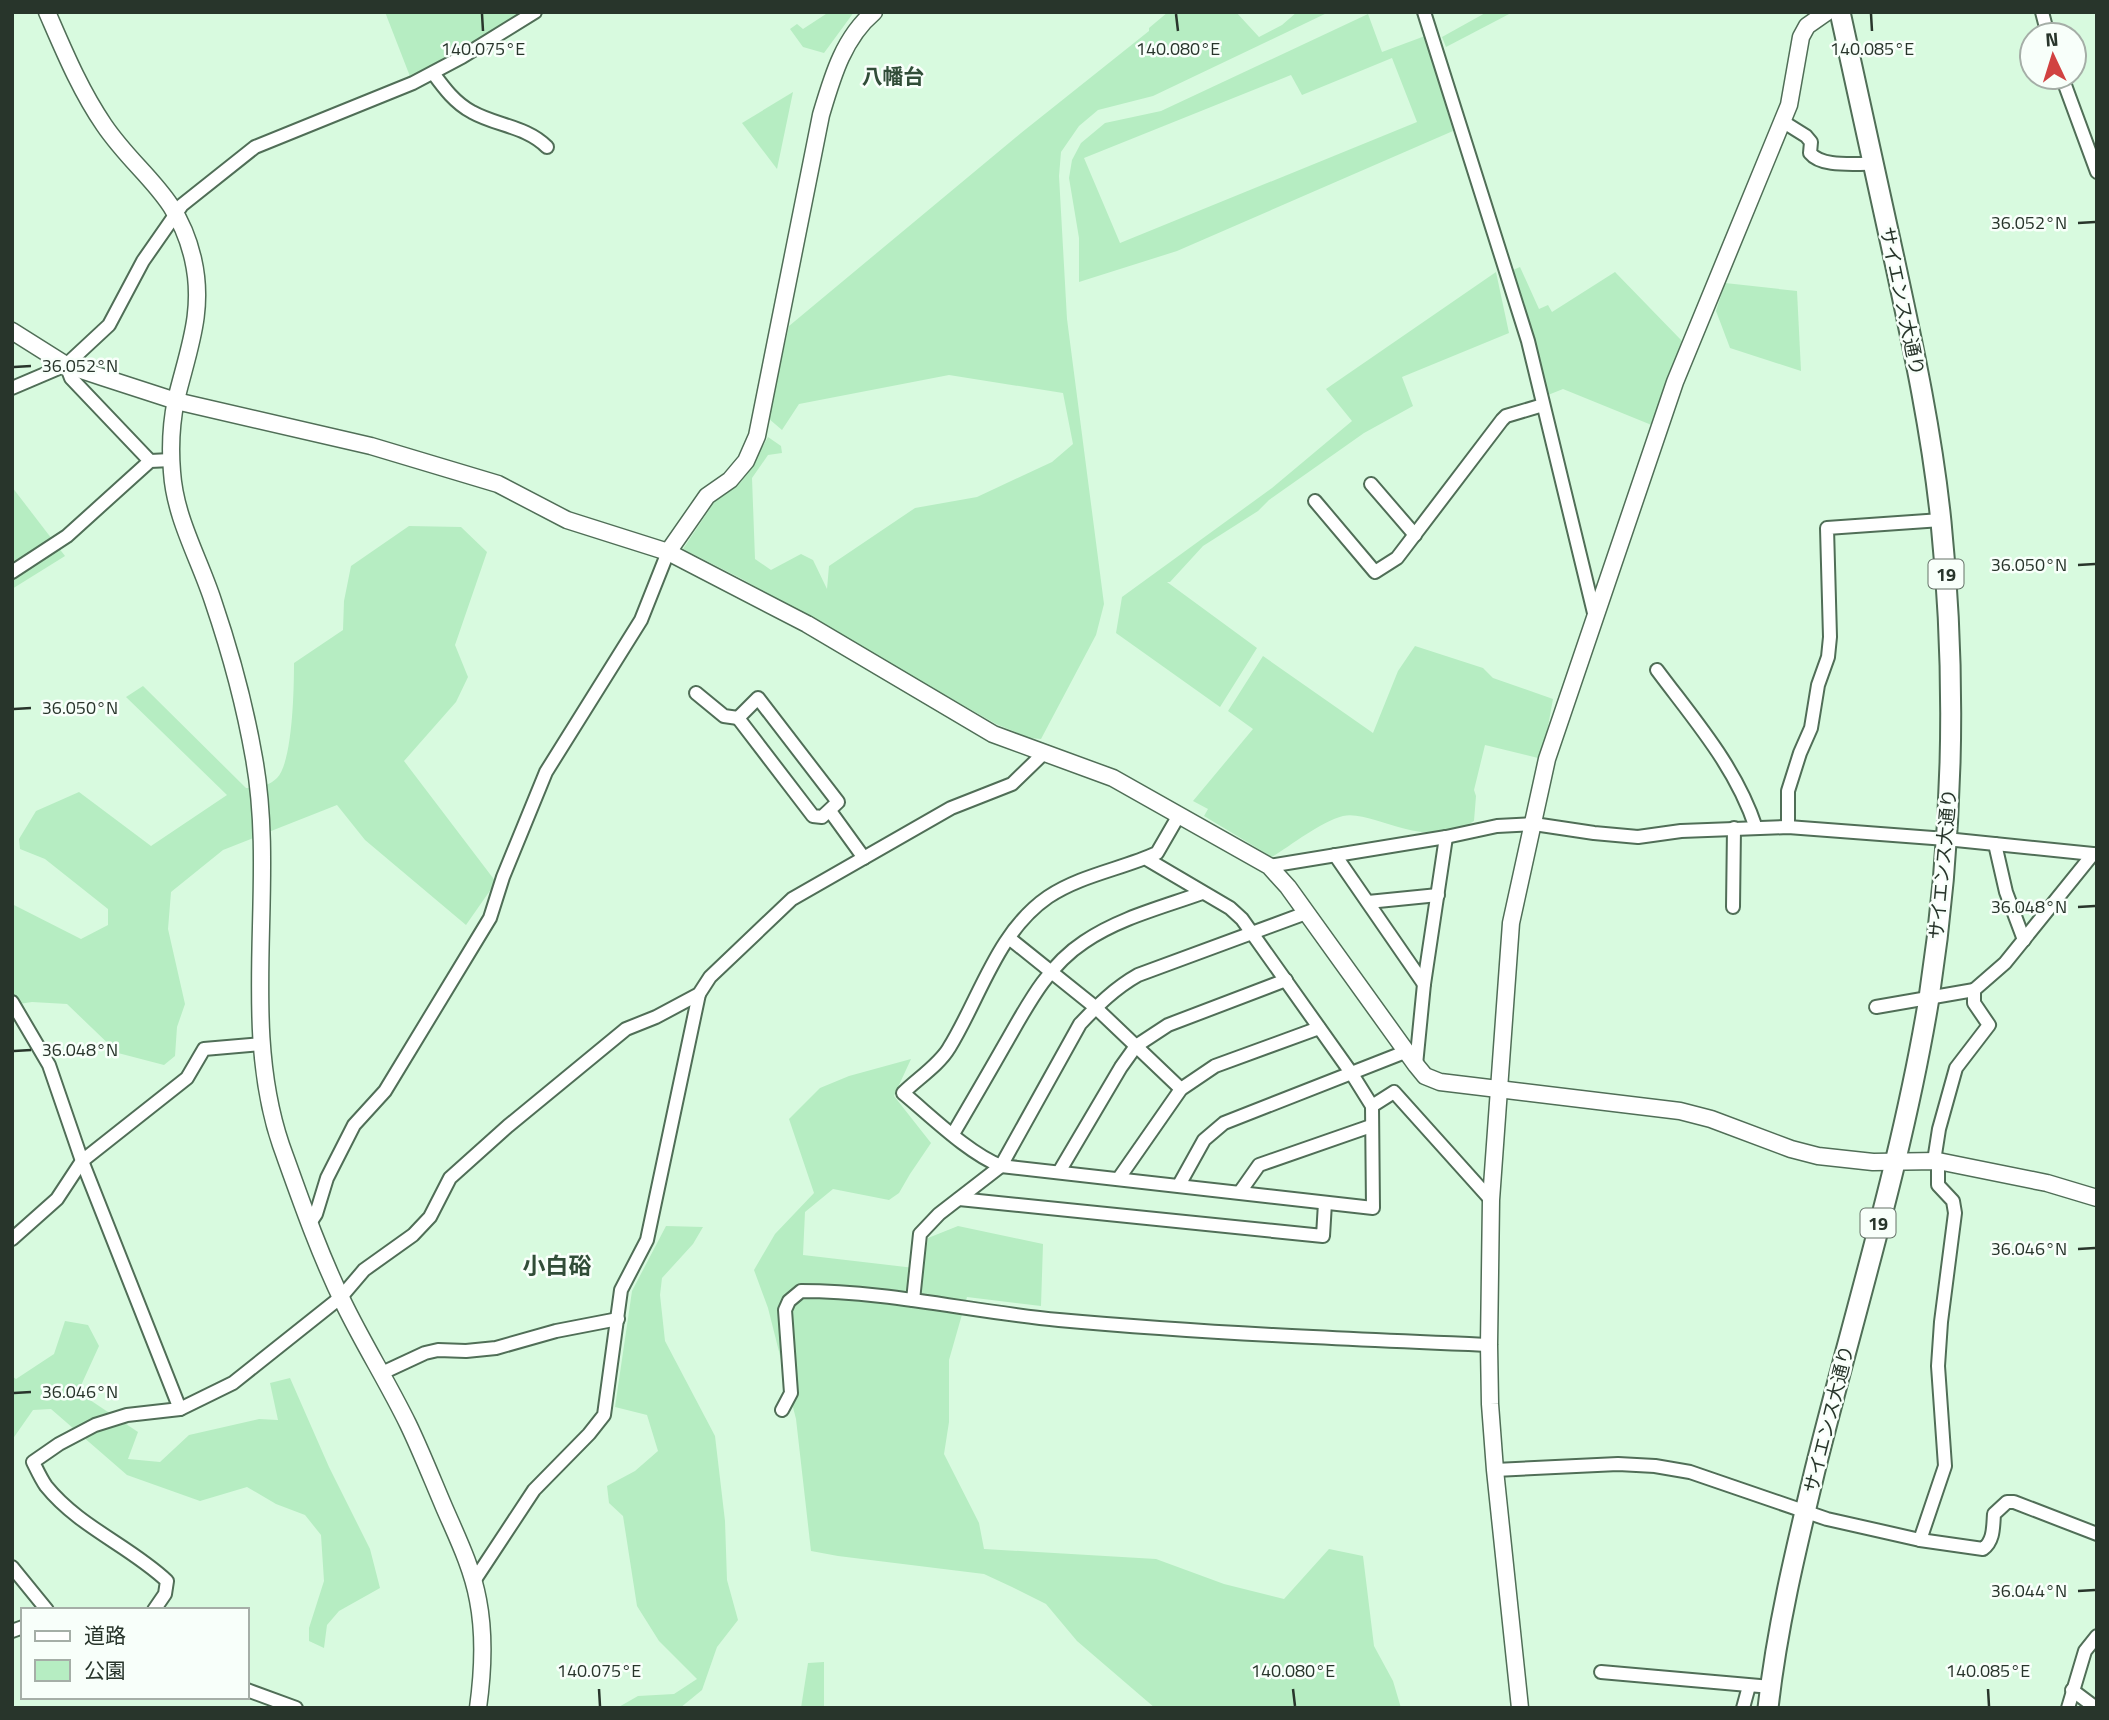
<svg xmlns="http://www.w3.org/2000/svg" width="2109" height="1720" font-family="'Titillium Web','Noto Sans JP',sans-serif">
<rect width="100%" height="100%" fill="#d8fadf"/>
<!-- green -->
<g fill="#b6edc2" fill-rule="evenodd">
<path d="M385 12H518L519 15 411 79Z"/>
<path d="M829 12H854L824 53 803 47 790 29 797 24 803 29Z"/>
<path d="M1168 12H1236L1259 37 1282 25 1297 12H1329L1153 96 1098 110 1079 126 1061 152 1059 176 1067 319 1104 604 1096 635 1041 739 1030 738 996 724 742 579 683 549 715 501 741 482 747 474 768 437 781 446 782 453 768 455 752 478 755 559 771 570 801 554 813 560 827 589 829 566 915 508 977 497 1052 462 1073 444 1063 393 949 375 799 404 782 430 768 418 789 326 1021 133 1149 31V28Z"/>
<path d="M1487 12H1513L1446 47 1442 37Z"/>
<path d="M1368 14 1382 52 1425 36 1453 131 1177 251 1079 282V238L1069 178 1072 160 1081 143 1105 123 1161 111ZM1392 58 1417 122 1120 243 1084 158 1291 75 1302 95Z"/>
<path d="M793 92 777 169 742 123Z"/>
<path d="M1520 267 1539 309 1548 305 1552 312 1615 272 1682 341 1654 426 1563 389 1548 395 1513 270Z"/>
<path d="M1496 272 1509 333 1402 377 1413 406 1364 433 1269 500 1258 511 1203 546 1170 582H1167L1257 648 1220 707 1116 633 1122 597 1272 488 1352 421 1326 389Z"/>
<path d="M1725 283 1797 291 1801 371 1730 348 1716 311Z"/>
<path d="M12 487 65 556 12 589Z"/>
<path d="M409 526 461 527 487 552 455 645 468 677 456 702 404 761 496 882 466 925 365 840 337 805 223 850 171 892 168 929 185 1004 177 1027 175 1056 164 1065 118 1053 67 1004 32 1002 12 1005V904L81 939 108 925V909L45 859 20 849 19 839 36 811 79 792 151 846 227 795 126 697 143 686 246 788C258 787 268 787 277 778 293 762 294 686 294 663L343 630 344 601 351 566Z"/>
<path d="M1415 646 1483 668 1493 678 1553 699 1542 759 1485 745 1474 790 1476 796 1474 821C1442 843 1408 830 1375 820 1364 817 1353 814 1343 816 1322 821 1290 846 1272 857L1204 816 1208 809 1193 801 1253 729 1228 711 1263 656 1373 733 1398 671Z"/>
<path d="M911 1059 894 1096 931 1143 910 1174 899 1193 889 1200 833 1189 805 1212 803 1255 923 1269 928 1238 958 1226 1043 1244 1041 1306 967 1297 949 1360V1422L944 1454 979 1523 984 1549 1156 1559 1224 1584 1284 1599 1329 1549 1363 1556 1374 1646 1393 1681 1401 1708H1155L1077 1641 1046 1604 1012 1587 984 1574 838 1556 811 1551 796 1419 768 1308 754 1270 775 1234 814 1193 789 1119 820 1088 849 1076Z"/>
<path d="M666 1226 703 1227 693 1244 662 1278 660 1295 665 1341 715 1436 725 1521 727 1580 738 1620 717 1647 702 1690 680 1708H617L638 1696 674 1694 697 1679 659 1641 637 1606 623 1516 609 1503 607 1486 635 1471 658 1451 647 1415 615 1407 632 1291Z"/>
<path d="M65 1321 88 1325 99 1346 78 1392 138 1432 128 1459 160 1462 189 1435 259 1419 278 1420 270 1383 290 1378 329 1467 370 1549 380 1588 339 1611 327 1625 324 1648 309 1641V1628L324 1581 321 1535 305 1515 276 1504 247 1487 200 1501 127 1475 51 1409 33 1410 12 1440V1376L16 1379 54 1354Z"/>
<path d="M824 1662V1708H801L808 1663Z"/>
</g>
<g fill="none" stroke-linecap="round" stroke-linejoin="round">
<!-- minor casing -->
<g stroke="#506e57" stroke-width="16">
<g id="minor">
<path d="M1424 12 1528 341 1595 617"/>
<path d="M2042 12 2048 35"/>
<path d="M433 73C444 88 455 103 472 112 497 126 526 126 547 147"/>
<path d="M2062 77 2097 172"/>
<path d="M1782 121 1806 136 1811 142 1810 153C1822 168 1856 163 1874 164"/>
<path d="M66 365 71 378 150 461"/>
<path d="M12 388 66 365 109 325 143 261 182 205 255 147 413 83 462 57 535 12"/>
<path d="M1371 484 1415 535"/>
<path d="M1315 501 1375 572 1397 558 1502 420 1506 416 1543 405"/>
<path d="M12 572 67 536 150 461 171 460"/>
<path d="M1657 670C1695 721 1736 767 1756 828"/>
<path d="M696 693 724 716 738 718"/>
<path d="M758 698 838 802 822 817 813 816 738 718Z"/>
<path d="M830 811 864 858"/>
<path d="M1788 827V791L1800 753 1811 728 1818 685 1828 657 1830 637 1827 528 1941 520"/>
<path d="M1995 844 2006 892 2024 940"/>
<path d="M1335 855 1424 984"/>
<path d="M1145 858 1230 908 1242 919 1352 1074 1372 1106 1373 1208 1001 1166C968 1153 931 1116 903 1093 917 1079 939 1065 949 1048 980 998 997 932 1048 897 1081 875 1122 869 1157 853L1179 815"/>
<path d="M1269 866 1446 837 1497 826 1534 824 1594 833 1638 837 1681 831 1788 827 1946 839 2093 854"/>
<path d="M1368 902 1438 895"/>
<path d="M1733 907 1734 828"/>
<path d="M1009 938 1095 1007 1181 1089"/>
<path d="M12 1002 49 1065 82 1161 180 1409"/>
<path d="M1876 1007 1974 990"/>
<path d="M1416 1065 1424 984 1446 837"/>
<path d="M1372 1106 1394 1092 1491 1200"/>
<path d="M953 1134C970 1105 987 1076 1004 1046 1026 1008 1046 967 1084 942 1119 918 1163 907 1202 893"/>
<path d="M1934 1161 1939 1129 1956 1068 1989 1025 1974 1003V990L2005 963 2093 854"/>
<path d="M1059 1172 1121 1067 1136 1046 1168 1025 1286 980"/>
<path d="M1119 1178 1181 1089 1215 1066 1319 1028"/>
<path d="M1179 1185 1204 1140 1224 1123 1405 1052"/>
<path d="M1240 1192 1259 1165 1371 1126"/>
<path d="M959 1199 1323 1236 1325 1203"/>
<path d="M310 1223 316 1214 327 1178 354 1125 385 1091 490 918 503 877 546 772 641 620 668 552"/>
<path d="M12 1239 57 1199 82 1161 187 1078 204 1049 263 1044"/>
<path d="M913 1300 920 1234 939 1214 1001 1166 1080 1024C1098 1005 1115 988 1138 975L1306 913"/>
<path d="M382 1373 425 1353 438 1350 466 1351 496 1348 556 1331 618 1319"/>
<path d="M782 1410 791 1393 785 1310 789 1301 801 1291C888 1291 973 1312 1059 1320 1202 1333 1346 1339 1489 1345"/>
<path d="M1495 1470 1618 1464 1655 1466 1690 1472 1827 1519 1920 1540 1983 1549C1994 1541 1993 1527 1994 1514L2007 1502H2014L2097 1534"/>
<path d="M1920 1540 1945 1466 1938 1366 1941 1322 1955 1213 1953 1201 1938 1185V1161"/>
<path d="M12 1567 47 1610"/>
<path d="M474 1581 534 1490 589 1434 604 1415 621 1290 647 1240 699 994"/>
<path d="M154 1610 165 1594 167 1581C130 1546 79 1527 46 1486 41 1479 37 1470 33 1462L59 1444 95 1425 127 1415 180 1409 233 1383 341 1297 364 1270 413 1235 430 1217 450 1178 508 1126 626 1029 656 1017 699 994 710 977 792 899 951 808 1012 784 1045 752"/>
<path d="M12 1631 23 1627"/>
<path d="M1601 1672 1771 1687"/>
<path d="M247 1690 296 1708"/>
<path d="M2072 1690 2096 1708"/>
<path d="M1743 1708 1749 1686"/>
<path d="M2068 1708 2085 1651 2097 1636"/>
</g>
</g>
<!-- tertiary casing -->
<g stroke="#506e57" stroke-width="19">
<g id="tertiary">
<path d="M47 12C64 51 80 90 104 125 138 175 178 193 193 259 205 311 188 350 176 400 171 424 170 448 172 472 175 518 199 558 213 601 230 651 245 706 254 758 277 884 239 1022 281 1145 300 1198 319 1253 344 1304 364 1345 388 1383 408 1424 421 1451 432 1479 444 1507 457 1537 472 1567 478 1600 485 1636 483 1672 478 1708"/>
<path d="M12 331 66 365 102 377 176 401 371 446 498 484 567 520 668 552 807 624 993 734 1113 778 1269 866 1288 887 1416 1065 1425 1076 1440 1082 1680 1111 1711 1119 1791 1149 1818 1156 1873 1162 1938 1161 2047 1183 2097 1198"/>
<path d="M668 552 707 496 730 480 746 461 757 436 821 115C832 78 843 38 874 12"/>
<path d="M1520 1708 1495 1470 1490 1404 1489 1345 1491 1200 1511 923 1547 759 1675 382 1789 105 1801 37 1807 26 1827 12"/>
</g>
</g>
<!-- primary casing -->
<g stroke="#506e57" stroke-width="23">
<path id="primary" d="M1768 1708C1777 1627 1796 1549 1815 1470 1854 1313 1903 1157 1929 998 1953 841 1957 680 1941 522 1932 433 1913 346 1894 258 1876 176 1858 94 1840 12"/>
</g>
<!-- minor -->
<use href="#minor" stroke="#fff" stroke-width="12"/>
<!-- tertiary -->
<use href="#tertiary" stroke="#fff" stroke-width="16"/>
<!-- primary -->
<use href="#primary" stroke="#fff" stroke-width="19"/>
</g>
<!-- ticks -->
<path fill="none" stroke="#28352b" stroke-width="2.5" d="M482 14 483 31M1176 14 1178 31M1871 14 1872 31M2078 223 2095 222M14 367 31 366M2078 565 2095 564M14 709 31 708M2078 907 2095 906M14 1051 31 1050M2078 1249 2095 1248M14 1393 31 1392M2078 1591 2095 1590M599 1689 600 1706M1293 1689 1295 1706M1988 1689 1989 1706"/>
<g text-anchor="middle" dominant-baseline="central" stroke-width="5" stroke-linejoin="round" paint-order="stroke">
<!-- shield labels -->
<g fill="#f8fffa" stroke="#667269" stroke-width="2">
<rect x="1928.5" y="559.5" width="35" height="29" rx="5"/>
<rect x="1860.5" y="1208.5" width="35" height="29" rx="5"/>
</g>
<g font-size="18" font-weight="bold" fill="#28352b">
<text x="1946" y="574">19</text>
<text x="1878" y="1223">19</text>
</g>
<!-- street labels -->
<g font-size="19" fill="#28352b" stroke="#f8fffa">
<text transform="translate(1903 301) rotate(78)">サイエンス大通り</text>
<text transform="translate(1942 864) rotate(-85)">サイエンス大通り</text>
<text transform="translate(1828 1419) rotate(-76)">サイエンス大通り</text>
</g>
<!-- neighbourhood labels -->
<g font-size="21" font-weight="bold" fill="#314d38" stroke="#f8fffa">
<text x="893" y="76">八幡台</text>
</g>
<!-- quarter labels -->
<g font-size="23" font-weight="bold" fill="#314d38" stroke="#f8fffa">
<text x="557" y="1265">小白硲</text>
</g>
</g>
<g font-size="18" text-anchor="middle" fill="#28352b" stroke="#f8fffa" stroke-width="5" stroke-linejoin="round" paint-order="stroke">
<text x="483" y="55">140.075°E</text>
<text x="1178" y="55">140.080°E</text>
<text x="1872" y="55">140.085°E</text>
<text x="2029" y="229">36.052°N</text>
<text x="80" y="372">36.052°N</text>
<text x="2029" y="571">36.050°N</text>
<text x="80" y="714">36.050°N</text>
<text x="2029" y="913">36.048°N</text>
<text x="80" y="1056">36.048°N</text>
<text x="2029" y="1255">36.046°N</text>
<text x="80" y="1398">36.046°N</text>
<text x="2029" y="1597">36.044°N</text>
<text x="599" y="1677">140.075°E</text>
<text x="1293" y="1677">140.080°E</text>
<text x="1988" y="1677">140.085°E</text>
</g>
<!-- border -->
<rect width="2109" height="1720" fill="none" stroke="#28352b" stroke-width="28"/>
<!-- legend -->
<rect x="21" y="1608" width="228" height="91" fill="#f8fffa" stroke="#a5aea7" stroke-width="2"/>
<rect x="35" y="1631" width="35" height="10" fill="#ffffff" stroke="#a5aea7" stroke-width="2"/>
<text x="84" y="1643" font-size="21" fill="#28352b">道路</text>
<rect x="35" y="1660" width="35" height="21" fill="#b6edc2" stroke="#a5aea7" stroke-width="2"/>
<text x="84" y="1678" font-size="21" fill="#28352b">公園</text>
<!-- north arrow -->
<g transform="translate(2053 56) rotate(356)"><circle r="33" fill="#f8fffa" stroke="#a5aea7" stroke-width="2"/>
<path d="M0-5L12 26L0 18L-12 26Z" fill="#d14241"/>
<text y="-10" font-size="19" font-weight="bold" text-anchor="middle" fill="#28352b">N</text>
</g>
</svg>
